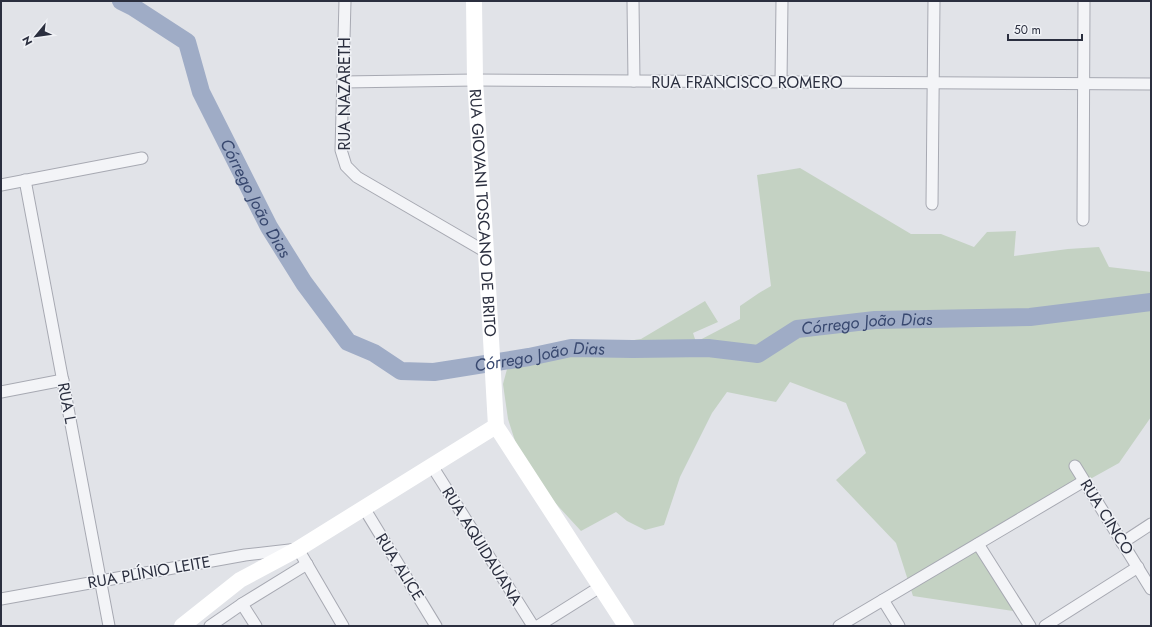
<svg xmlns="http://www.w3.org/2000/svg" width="1152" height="627" font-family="Jost,sans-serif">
<rect width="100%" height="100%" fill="#e1e3e8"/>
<!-- green -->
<path fill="#c4d2c3" d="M800 168 911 234H941L974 247 987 232 1016 231 1014 256 1068 249 1099 247 1109 267 1151 272V417L1119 463 1047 503 978 544 1019 612 913 596 896 543 836 480 866 453 846 403 790 382 776 402 727 392 712 413 680 477 664 525 645 530 627 521 616 512 581 531 524 469 508 419 503 384 510 358 525 352 555 345 607 344 641 339 705 301 718 322 693 333 696 342 740 319V306L759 293 771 286 757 175Z"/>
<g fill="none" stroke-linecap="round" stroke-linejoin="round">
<!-- river -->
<path stroke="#9facc6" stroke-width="18" id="s1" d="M121 1 133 7 187 42 201 92 269 227 304 283 348 342 374 353 401 371 434 372 529 357 571 348 633 349 708 348 758 354 797 329 875 320 1030 317 1151 302"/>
<!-- street casing -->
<g stroke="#a7a9b2" stroke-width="13">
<g id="street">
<path d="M345 1 341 150 346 166 357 177 486 252"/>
<path d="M633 1 634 81"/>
<path d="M343 82 475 80 1151 84"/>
<path d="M781 82 782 1"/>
<path d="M25 180 109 626"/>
<path d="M1 185 142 158"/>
<path d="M932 204 934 1"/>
<path d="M1083 220 1084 1"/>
<path d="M1 392 63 380"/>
<path d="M432 466 533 626"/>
<path d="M1075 466 1151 589"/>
<path d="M364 508 436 626"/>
<path d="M1122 543 1151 524"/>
<path d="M978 544 1030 626"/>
<path d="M1 599 245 555 298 549 343 626"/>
<path d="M883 600 899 626"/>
<path d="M210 626 242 604"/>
<path d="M256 626 242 604 307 564"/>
<path d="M538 626 600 587"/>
<path d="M839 626 1084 481"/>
<path d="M1045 626 1138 567"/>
</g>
</g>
<!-- street -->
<use href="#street" stroke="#f3f4f7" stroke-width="11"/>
<!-- secondary -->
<g stroke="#fff" stroke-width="16">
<path id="s2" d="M474 1 475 80 486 252 496 426 626 626"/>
<path d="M182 626 240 580 298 549 496 426"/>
</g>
</g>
<g text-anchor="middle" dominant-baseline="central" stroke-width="3" stroke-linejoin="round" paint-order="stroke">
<!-- street labels -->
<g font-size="16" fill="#2b2f3f" stroke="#f0f2f6">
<text x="747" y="82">RUA FRANCISCO ROMERO</text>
<text transform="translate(344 94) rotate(-90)">RUA NAZARETH</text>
<text stroke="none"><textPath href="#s2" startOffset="212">RUA GIOVANI TOSCANO DE BRITO</textPath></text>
<text transform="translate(67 403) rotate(79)">RUA L</text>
<text transform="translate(1107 517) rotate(58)">RUA CINCO</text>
<text transform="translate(482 546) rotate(58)">RUA AQUIDAUANA</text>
<text transform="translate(400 567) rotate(58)">RUA ALICE</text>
<text transform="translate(149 572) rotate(-10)">RUA PLÍNIO LEITE</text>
</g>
<!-- water labels -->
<g font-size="17" font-style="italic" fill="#38486f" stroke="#f0f2f6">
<text stroke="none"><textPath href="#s1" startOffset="249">Córrego João Dias</textPath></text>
<text stroke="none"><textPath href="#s1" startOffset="957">Córrego João Dias</textPath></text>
<text stroke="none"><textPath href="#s1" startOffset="621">Córrego João Dias</textPath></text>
</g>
</g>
<!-- border -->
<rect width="1152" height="627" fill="none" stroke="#2b2f3f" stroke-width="4"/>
<!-- north arrow -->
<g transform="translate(36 36) rotate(241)" stroke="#f0f2f6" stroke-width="3" paint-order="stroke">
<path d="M0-3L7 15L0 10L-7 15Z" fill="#2b2f3f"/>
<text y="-6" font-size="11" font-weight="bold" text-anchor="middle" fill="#2b2f3f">N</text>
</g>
<!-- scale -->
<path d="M1008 34v6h74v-6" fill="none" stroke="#2b2f3f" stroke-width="2"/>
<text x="1014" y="34" font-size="12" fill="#2b2f3f" stroke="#f0f2f6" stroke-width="3" paint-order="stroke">50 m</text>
</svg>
